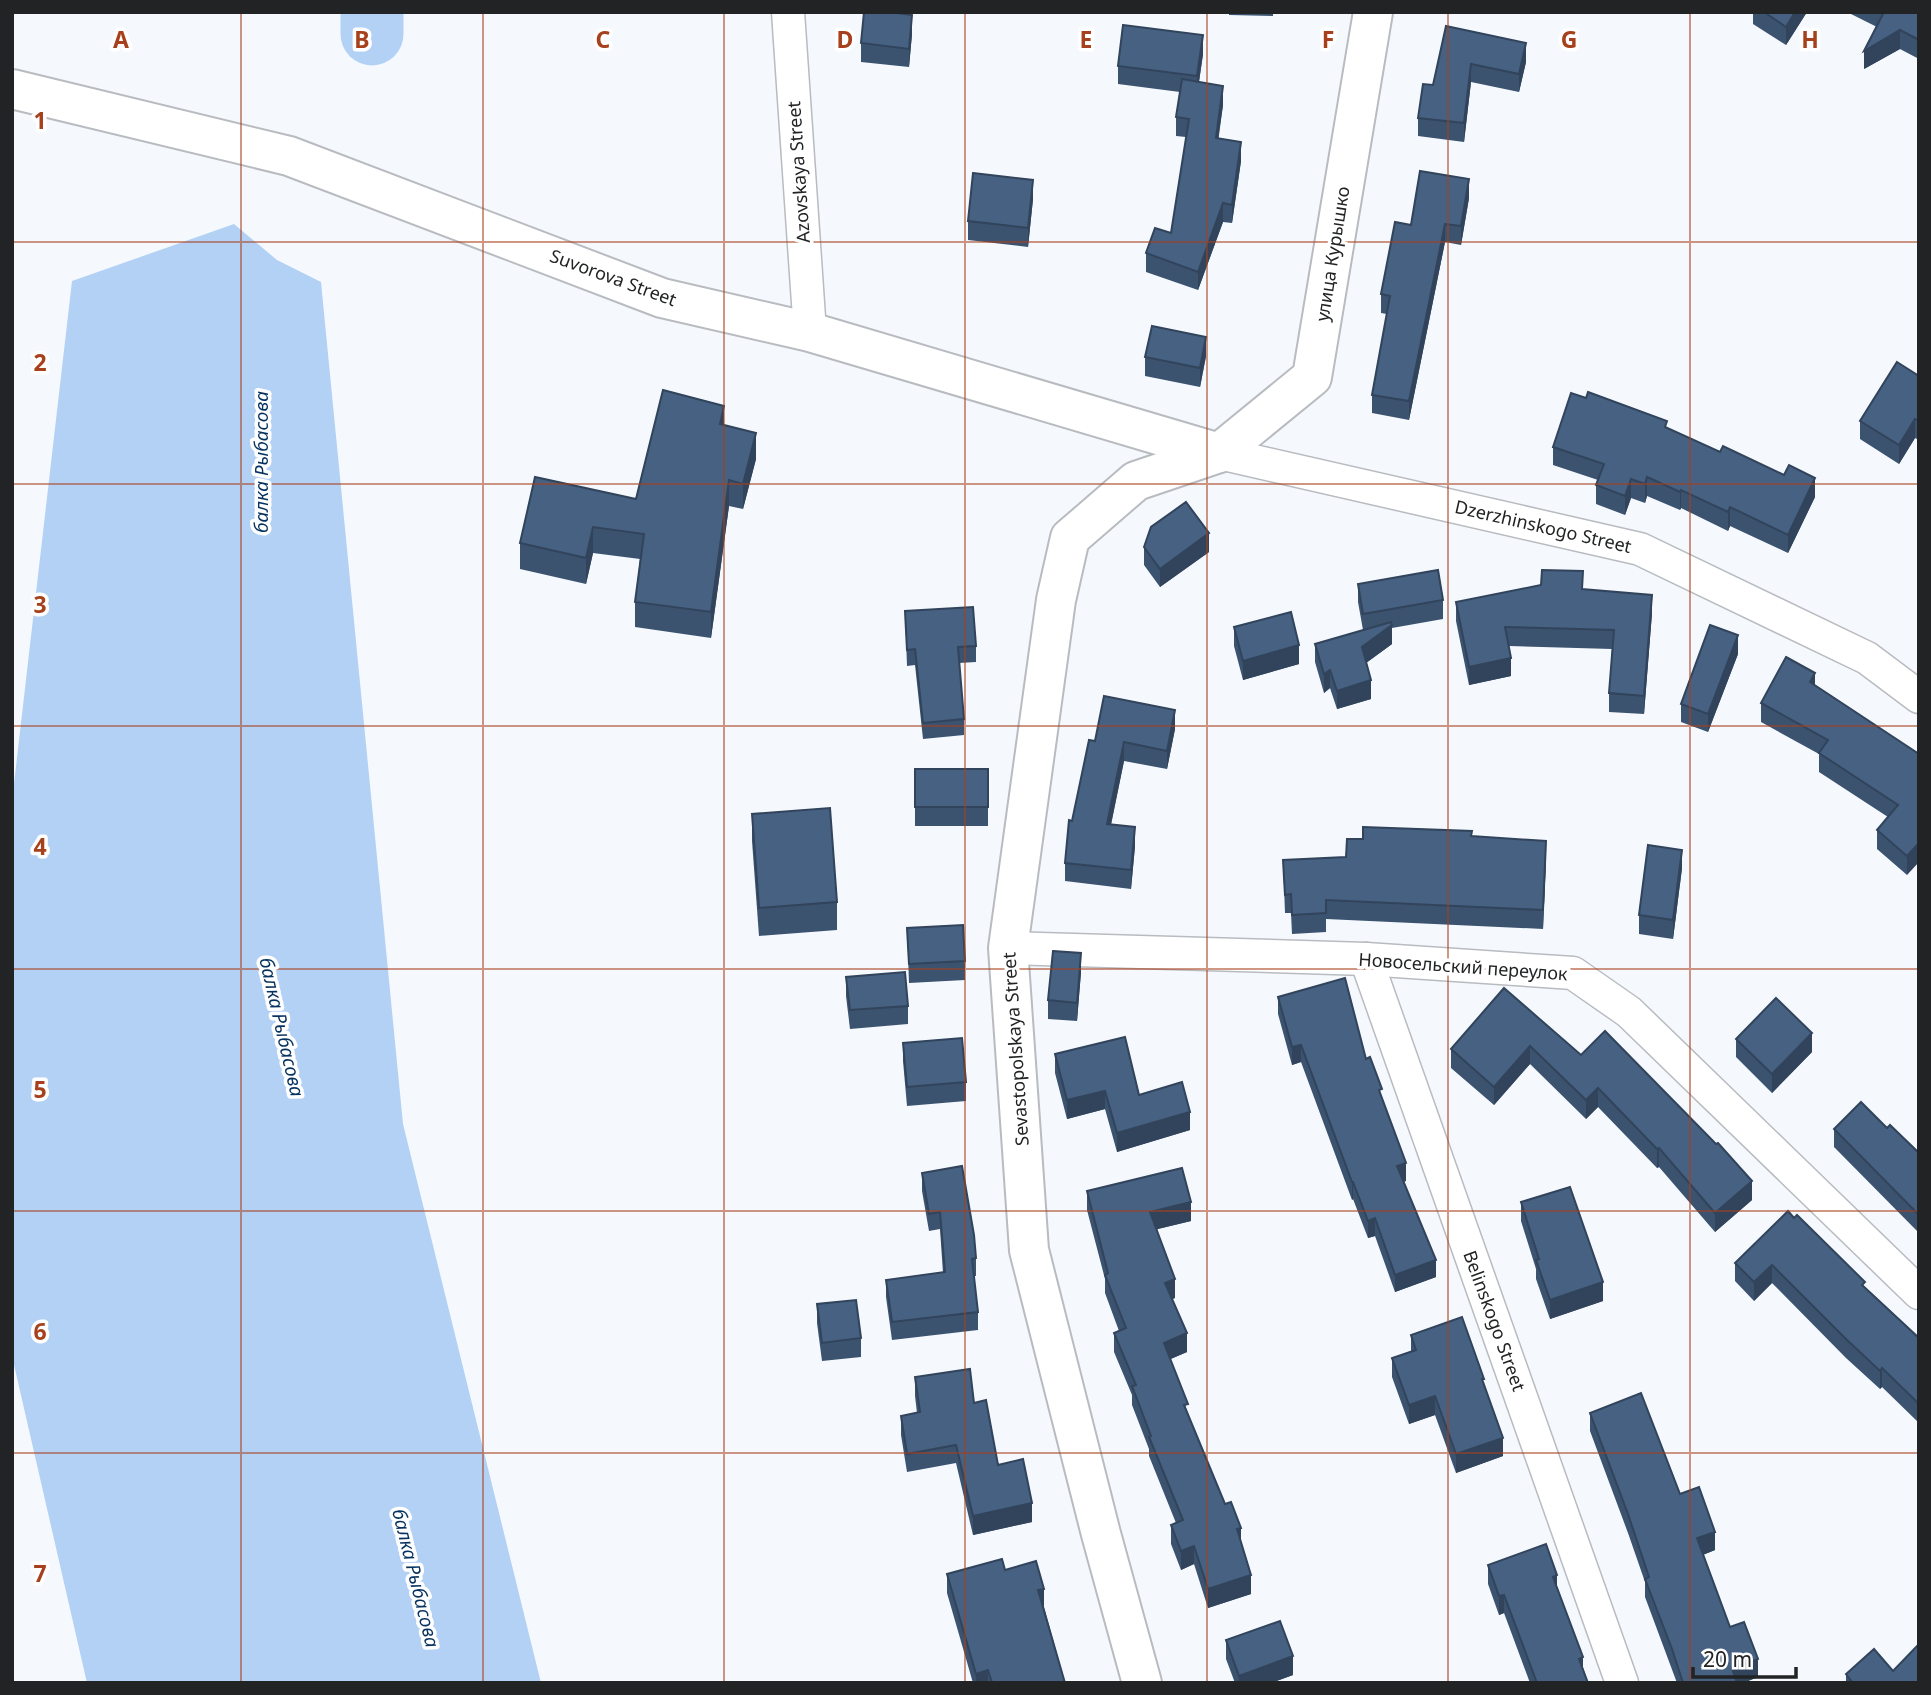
<svg xmlns="http://www.w3.org/2000/svg" width="1931" height="1695" font-family="'Noto Sans',sans-serif">
  <style>
    .water { fill: #b2d1f5 }
    .lines { fill: none; stroke-linecap: round; stroke-linejoin: round }
    .river { stroke: #b2d1f5; stroke-width: 63 }
    .street-casing { stroke: #b8bbc0; stroke-width: 35 }
    .secondary-casing { stroke: #b8bbc0; stroke-width: 42 }
    .street { stroke: #fff; stroke-width: 32 }
    .secondary { stroke: #fff; stroke-width: 38 }
    .wall { fill: #3c5370 }
    .shaded-wall { fill: #31445b }
    .building { fill: #466182; stroke: #31445b; stroke-width: 2 }
    .grid { fill: none; stroke: #a7401c; stroke-width: 2; stroke-opacity: 0.55 }
    .labels { text-anchor: middle; stroke-width: 7; stroke-linejoin: round; paint-order: stroke }
    .street-label { font-size: 18px; fill: #212324; stroke: #fff }
    .water-label { font-size: 19px; font-style: italic; fill: #06325f; stroke: #fff }
    .grid-label { font-size: 23px; text-anchor: middle; font-weight: bold; fill: #a7401c; stroke: #fff; stroke-width: 7; stroke-linejoin: round; paint-order: stroke }
  </style>
  <rect width="100%" height="100%" fill="#f5f9fe"/>
  <path class="water" d="M234,224L277,260L321,282L403,1124L541,1683H87L12,1356V801L72,281Z"/>
  <g class="lines">
    <path class="river" d="M372,12V34"/>
    <g class="street-casing">
      <g id="street">
        <path d="M788,12L810,332"/>
        <path d="M1219,453L1640,549L1867,658L1919,697"/>
        <path d="M1008,948L1366,959L1573,973L1629,1012L1919,1293"/>
        <path d="M1366,959L1622,1683"/>
      </g>
    </g>
    <g class="secondary-casing">
      <g id="secondary">
        <path d="M12,89L289,156L662,298L810,332L1219,453"/>
        <path d="M1142,1683L1101,1534L1029,1250L1008,948L1056,600L1070,538L1136,481L1219,453L1312,377L1373,12"/>
      </g>
    </g>
    <use href="#street" class="street"/>
    <use href="#secondary" class="secondary"/>
  </g>
  <g class="wall">
    <path d="M1229,12H1273V16L1229,15Z"/>
    <path d="M1753,12H1807L1786,45L1753,24Z"/>
    <path d="M1847,12H1919V59L1900,49L1864,69L1877,27Z"/>
    <path d="M1446,26L1526,62L1519,92L1471,82L1464,142L1418,136V118L1433,85Z"/>
    <path d="M912,34L909,67L861,62V43Z"/>
    <path d="M1203,54L1199,82L1223,105L1218,139L1241,161L1232,223L1223,222L1198,290L1146,272V253L1171,233L1186,137L1176,136V117L1180,92L1118,84V66Z"/>
    <path d="M1469,198L1461,245L1445,242L1409,420L1372,413V395L1387,314L1381,313V294L1411,225Z"/>
    <path d="M1033,199L1028,247L968,240V221Z"/>
    <path d="M1206,356L1200,387L1145,376V357Z"/>
    <path d="M1919,376V440L1915,438L1899,464L1860,439V421Z"/>
    <path d="M1586,398L1667,428L1815,497L1788,553L1730,526L1728,531L1681,508L1680,510L1647,496L1645,503L1631,498L1625,515L1596,504V485L1598,480L1553,465V447Z"/>
    <path d="M724,425L756,459L743,509L729,506L711,638L635,627V602L640,559L593,553L586,584L520,569V543L636,499Z"/>
    <path d="M1144,547L1209,552L1160,587L1144,565Z"/>
    <path d="M1358,584L1443,600V619L1392,628V644L1366,663L1371,699L1337,709L1330,688L1324,693L1315,662V644L1363,630L1358,602Z"/>
    <path d="M1583,589L1652,613L1644,714L1609,712V693L1612,649L1509,646L1511,676L1469,685L1456,621V602Z"/>
    <path d="M905,611L976,646V662L959,663L964,719V735L923,739L915,665L907,666Z"/>
    <path d="M1234,627L1299,664L1243,680L1234,646Z"/>
    <path d="M1738,654L1708,732L1681,722V704Z"/>
    <path d="M1815,685L1919,754L1907,875L1877,849V830L1888,817L1819,772V754L1761,722V703Z"/>
    <path d="M1175,729L1167,769L1124,761L1111,825L1135,846L1131,889L1065,881V863L1072,821L1095,741Z"/>
    <rect x="915" y="769" width="73" height="57"/>
    <path d="M752,814L837,902V930L759,936L752,841Z"/>
    <path d="M1363,839L1546,859L1543,929L1326,919V932L1292,934L1291,913H1285L1283,860L1346,857Z"/>
    <path d="M1682,868L1673,939L1639,934V915Z"/>
    <path d="M907,928L965,961V980L909,983Z"/>
    <path d="M1081,972L1077,1021L1048,1019V1000Z"/>
    <path d="M846,977L908,1006V1024L850,1029L846,996Z"/>
    <path d="M1504,988L1581,1055L1752,1200L1715,1232L1659,1167L1657,1168L1598,1107L1586,1119L1530,1064L1494,1105L1451,1068V1049Z"/>
    <path d="M1278,997L1366,1059L1382,1098L1406,1181L1403,1182L1436,1277L1395,1292L1375,1236L1368,1238L1353,1199L1352,1200L1301,1062L1292,1065L1278,1014Z"/>
    <path d="M1736,1039L1812,1052L1772,1093L1736,1057Z"/>
    <path d="M903,1043L966,1082V1101L907,1106L903,1061Z"/>
    <path d="M1055,1054L1139,1095L1190,1130L1117,1152L1105,1109L1067,1119L1055,1073Z"/>
    <path d="M1887,1128L1919,1153V1233L1834,1147V1129Z"/>
    <path d="M922,1173L976,1258V1276H974L978,1312V1330L892,1340L886,1297V1280L943,1273L940,1229L929,1231L922,1191Z"/>
    <path d="M1087,1191L1191,1221L1157,1229L1175,1298L1172,1299L1187,1352L1170,1359L1188,1414L1241,1542L1251,1594L1208,1608L1194,1564L1181,1570L1171,1544V1525L1176,1523L1149,1456V1449L1132,1405V1395L1114,1352V1333L1119,1331L1105,1293V1279L1087,1210Z"/>
    <path d="M1521,1202L1603,1301L1550,1319L1536,1279V1269L1521,1221Z"/>
    <path d="M1788,1211L1865,1287L1919,1338V1423L1882,1387L1880,1389L1846,1358L1772,1283L1754,1301L1735,1281V1263Z"/>
    <path d="M817,1304L861,1338V1357L822,1361L817,1323Z"/>
    <path d="M1411,1335L1484,1385L1503,1456L1456,1473L1435,1415L1409,1424L1392,1377V1358L1411,1351Z"/>
    <path d="M915,1377L974,1403L998,1465L1032,1522L973,1535L956,1463L907,1472L901,1435V1416L917,1413L915,1396Z"/>
    <path d="M1590,1413L1680,1494L1715,1550L1703,1555L1730,1627L1758,1677L1743,1683H1677L1645,1597V1582L1628,1533L1590,1431Z"/>
    <path d="M1488,1565L1557,1587L1588,1683H1530L1504,1613L1499,1615L1488,1584Z"/>
    <path d="M1005,1570L1044,1607L1065,1683H973L947,1593V1574Z"/>
    <path d="M1226,1640L1293,1675L1271,1683H1235L1226,1659Z"/>
    <path d="M1893,1671L1919,1683H1846V1674Z"/>
  </g>
  <g class="shaded-wall">
    <path d="M1795,12H1807L1786,45V27Z"/>
    <path d="M912,15V34L909,67V49Z"/>
    <path d="M1900,30V49L1864,69V51Z"/>
    <path d="M1203,35V54L1197,95V76Z"/>
    <path d="M1526,43V62L1519,92V74Z"/>
    <path d="M1471,64V82L1464,142V123Z"/>
    <path d="M1223,86V105L1216,157V138Z"/>
    <path d="M1241,142V161L1232,223V205Z"/>
    <path d="M1469,179V198L1461,245V226Z"/>
    <path d="M1033,180V199L1028,247V228Z"/>
    <path d="M1223,203V222L1198,290V272Z"/>
    <path d="M1445,224V242L1409,420V401Z"/>
    <path d="M1206,337V356L1200,387V368Z"/>
    <path d="M724,406V432L720,424Z"/>
    <path d="M1915,419V438L1899,464V445Z"/>
    <path d="M756,433V459L743,509V484Z"/>
    <path d="M1647,477V496L1645,503V484Z"/>
    <path d="M1815,478V497L1788,553V535Z"/>
    <path d="M1631,479V498L1625,515V496Z"/>
    <path d="M729,480V506L711,638V612Z"/>
    <path d="M1681,490V508L1680,510V492Z"/>
    <path d="M1730,507V526L1728,531V512Z"/>
    <path d="M593,527V553L586,584V558Z"/>
    <path d="M1209,533V552L1160,587V569Z"/>
    <path d="M1652,595V613L1644,714V696Z"/>
    <path d="M1392,625V644L1362,666V647Z"/>
    <path d="M1738,635V654L1708,732V714Z"/>
    <path d="M1299,645V664L1243,680V661Z"/>
    <path d="M1511,658V676L1469,685V667Z"/>
    <path d="M1330,670V688L1324,693V674Z"/>
    <path d="M1815,673V692L1810,682Z"/>
    <path d="M1371,680V699L1337,709V691Z"/>
    <path d="M1175,710V729L1167,769V751Z"/>
    <path d="M1124,742V761L1107,843V824Z"/>
    <path d="M1135,827V846L1131,889V870Z"/>
    <path d="M1546,841V859L1543,929V910Z"/>
    <path d="M1919,843V862L1907,875V856Z"/>
    <path d="M1682,850V868L1673,939V920Z"/>
    <path d="M1081,953V972L1077,1021V1003Z"/>
    <path d="M1812,1033V1052L1772,1093V1074Z"/>
    <path d="M1301,1045V1062L1292,1065V1047Z"/>
    <path d="M1530,1046V1064L1494,1105V1087Z"/>
    <path d="M1598,1088V1107L1586,1119V1100Z"/>
    <path d="M1105,1091V1109L1067,1119V1100Z"/>
    <path d="M1190,1112V1130L1117,1152V1133Z"/>
    <path d="M1659,1148V1167L1657,1168V1149Z"/>
    <path d="M1406,1163V1181L1397,1184V1166Z"/>
    <path d="M1752,1181V1200L1715,1232V1213Z"/>
    <path d="M1352,1182H1353V1199L1352,1200Z"/>
    <path d="M1191,1202V1221L1150,1231V1212Z"/>
    <path d="M1375,1218V1236L1368,1238V1221Z"/>
    <path d="M1436,1260V1277L1395,1292V1275Z"/>
    <path d="M1772,1265V1283L1754,1301V1282Z"/>
    <path d="M1175,1279V1298L1165,1302V1283Z"/>
    <path d="M1603,1282V1301L1550,1319V1300Z"/>
    <path d="M1187,1333V1352L1164,1362V1343Z"/>
    <path d="M1882,1368V1387L1880,1389V1371Z"/>
    <path d="M1435,1396V1415L1409,1424V1405Z"/>
    <path d="M1503,1438V1456L1456,1473V1454Z"/>
    <path d="M1032,1503V1522L973,1535V1516Z"/>
    <path d="M1241,1528V1546L1237,1529Z"/>
    <path d="M1715,1532V1550L1697,1557V1538Z"/>
    <path d="M1194,1546V1564L1181,1570V1551Z"/>
    <path d="M1251,1575V1594L1208,1608V1589Z"/>
    <path d="M1557,1575V1594L1553,1577Z"/>
    <path d="M1044,1589V1607L1038,1609V1590Z"/>
    <path d="M1504,1595V1613L1499,1615V1596Z"/>
    <path d="M1293,1656V1675L1271,1683H1239V1676Z"/>
    <path d="M1583,1657V1676L1579,1659Z"/>
    <path d="M1758,1659V1677L1743,1683H1732V1668Z"/>
    <path d="M988,1670V1683H976V1674Z"/>
  </g>
  <g class="building">
    <path d="M864,12H889L912,15L909,49L861,43Z"/>
    <path d="M1764,12H1795L1786,27Z"/>
    <path d="M1884,12H1919V40L1900,30L1864,51Z"/>
    <path d="M1123,25L1203,35L1197,76L1118,66Z"/>
    <path d="M1446,26L1526,43L1519,74L1471,64L1464,123L1418,118L1423,84L1433,85Z"/>
    <path d="M1182,79L1223,86L1216,138L1241,142L1232,205L1223,203L1198,272L1146,253L1155,228L1171,233L1189,119L1176,117Z"/>
    <path d="M1420,171L1469,179L1461,226L1445,224L1409,401L1372,395L1390,296L1381,294L1395,222L1411,225Z"/>
    <path d="M973,173L1033,180L1028,228L968,221Z"/>
    <path d="M1152,326L1206,337L1200,368L1145,357Z"/>
    <path d="M1897,362L1919,376V421L1915,419L1899,445L1860,421Z"/>
    <path d="M663,390L724,406L720,424L756,433L743,484L729,480L711,612L635,602L644,534L593,527L586,558L520,543L535,477L636,499Z"/>
    <path d="M1588,392L1667,421L1665,427L1720,452L1723,446L1784,475L1789,465L1815,478L1788,535L1730,507L1728,512L1681,490L1680,492L1647,477L1645,484L1631,479L1625,496L1596,485L1604,464L1553,447L1571,393L1586,398Z"/>
    <path d="M1186,502L1209,533L1160,569L1144,547L1151,527Z"/>
    <path d="M1438,570L1443,600L1363,614L1358,584Z"/>
    <path d="M1542,570L1583,571L1582,589L1652,595L1644,696L1609,693L1614,630L1505,627L1511,658L1469,667L1456,602L1541,585Z"/>
    <path d="M973,607L976,646L958,647L964,719L923,723L915,649L907,650L905,611Z"/>
    <path d="M1291,612L1299,645L1243,661L1234,627Z"/>
    <path d="M1391,622L1392,625L1362,647L1371,680L1337,691L1330,670L1324,674L1315,644Z"/>
    <path d="M1710,625L1738,635L1708,714L1681,704Z"/>
    <path d="M1786,657L1815,673L1810,682L1919,754V843L1907,856L1877,830L1898,805L1819,753L1828,740L1761,703Z"/>
    <path d="M1104,696L1175,710L1167,751L1124,742L1107,824L1135,827L1131,870L1065,863L1069,820L1072,821L1089,740L1095,741Z"/>
    <rect x="915" y="769" width="73" height="38"/>
    <path d="M830,808L837,902L759,908L752,814Z"/>
    <path d="M1363,827L1472,831L1471,836L1546,841L1543,910L1326,900V913L1292,915L1291,894L1285,895L1283,860L1346,857L1347,839H1363Z"/>
    <path d="M1648,845L1682,850L1673,920L1639,915Z"/>
    <path d="M963,925L965,961L909,964L907,928Z"/>
    <path d="M1053,951L1081,953L1077,1003L1048,1000Z"/>
    <path d="M905,972L908,1006L850,1010L846,977Z"/>
    <path d="M1345,978L1366,1059L1370,1057L1382,1089L1379,1090L1406,1163L1397,1166L1436,1260L1395,1275L1375,1218L1368,1221L1353,1182H1352L1301,1045L1292,1047L1278,997Z"/>
    <path d="M1504,988L1581,1055L1605,1031L1716,1144L1718,1143L1752,1181L1715,1213L1659,1148L1657,1149L1598,1088L1586,1100L1530,1046L1494,1087L1451,1049Z"/>
    <path d="M1776,998L1812,1033L1772,1074L1736,1039Z"/>
    <path d="M1125,1037L1139,1095L1182,1082L1190,1112L1117,1133L1105,1091L1067,1100L1055,1054Z"/>
    <path d="M962,1038L966,1082L907,1087L903,1043Z"/>
    <path d="M1861,1102L1887,1128L1890,1125L1919,1153V1215L1834,1129Z"/>
    <path d="M962,1166L974,1235L976,1258L972,1259L978,1312L892,1322L886,1280L945,1272L940,1212L929,1214L922,1173Z"/>
    <path d="M1182,1168L1191,1202L1150,1212L1175,1279L1165,1283L1187,1333L1164,1343L1188,1404L1184,1405L1225,1504L1231,1502L1241,1528L1237,1529L1251,1575L1208,1589L1194,1546L1181,1551L1171,1525L1183,1520L1149,1437L1151,1436L1132,1386L1136,1385L1114,1333L1126,1328L1105,1275L1108,1273L1087,1191Z"/>
    <path d="M1570,1187L1603,1282L1550,1300L1536,1260L1539,1259L1521,1202Z"/>
    <path d="M1788,1211L1794,1218L1797,1215L1865,1282L1862,1285L1919,1338V1404L1882,1368L1880,1371L1846,1339L1772,1265L1754,1282L1735,1263Z"/>
    <path d="M856,1300L861,1338L822,1343L817,1304Z"/>
    <path d="M1462,1317L1484,1379H1482L1503,1438L1456,1454L1435,1396L1409,1405L1392,1358L1416,1350L1411,1335Z"/>
    <path d="M970,1369L974,1403L986,1400L998,1465L1023,1459L1032,1503L973,1516L956,1445L907,1454L901,1416L920,1412L915,1377Z"/>
    <path d="M1641,1393L1680,1494L1699,1487L1715,1532L1697,1538L1730,1627L1744,1622L1758,1659L1732,1668L1737,1683H1683L1672,1649L1645,1579L1649,1577L1628,1514L1590,1413Z"/>
    <path d="M1546,1544L1557,1575L1553,1577L1583,1657L1579,1659L1588,1683H1537L1504,1595L1499,1596L1488,1565Z"/>
    <path d="M1002,1559L1005,1570L1036,1561L1044,1589L1038,1590L1065,1683H992L988,1670L976,1674L947,1574Z"/>
    <path d="M1280,1621L1293,1656L1239,1676L1226,1640Z"/>
    <path d="M1919,1644V1683H1853L1846,1674L1874,1649L1893,1671Z"/>
  </g>
  <path class="grid" d="M241,12V1683M483,12V1683M724,12V1683M965,12V1683M1207,12V1683M1448,12V1683M1690,12V1683M12,242H1919M12,484H1919M12,726H1919M12,969H1919M12,1211H1919M12,1453H1919"/>
  <g class="labels">
    <g class="street-label">
      <text transform="translate(799 172) rotate(-94)" y="6">Azovskaya Street</text>
      <text transform="translate(1333 254) rotate(-81)" y="6">улица Курышко</text>
      <text transform="translate(613 278) rotate(20)" y="6">Suvorova Street</text>
      <text transform="translate(1543 527) rotate(13)" y="6">Dzerzhinskogo Street</text>
      <text transform="translate(1463 967) rotate(4)" y="6">Новосельский переулок</text>
      <text transform="translate(1016 1049) rotate(-94)" y="6">Sevastopolskaya Street</text>
      <text transform="translate(1494 1321) rotate(70)" y="6">Belinskogo Street</text>
    </g>
    <g class="water-label">
      <text transform="translate(261 462) rotate(-90)" y="7">балка Рыбасова</text>
      <text transform="translate(282 1027) rotate(77)" y="7">балка Рыбасова</text>
      <text transform="translate(416 1578) rotate(76)" y="7">балка Рыбасова</text>
    </g>
  </g>
  <g class="grid-label">
    <text x="121" y="48">A</text>
    <text x="362" y="48">B</text>
    <text x="603" y="48">C</text>
    <text x="845" y="48">D</text>
    <text x="1086" y="48">E</text>
    <text x="1328" y="48">F</text>
    <text x="1569" y="48">G</text>
    <text x="1810" y="48">H</text>
    <text x="40" y="129">1</text>
    <text x="40" y="371">2</text>
    <text x="40" y="613">3</text>
    <text x="40" y="855">4</text>
    <text x="40" y="1098">5</text>
    <text x="40" y="1340">6</text>
    <text x="40" y="1582">7</text>
  </g>
  <rect width="1931" height="1695" fill="none" stroke="#212324" stroke-width="28"/>
  <path d="M1693 1667v10h103v-10" fill="none" stroke="#212324" stroke-width="3.5"/>
  <text x="1703" y="1667" font-size="21" fill="#212324" stroke="#ffffff" stroke-width="5" paint-order="stroke">20 m</text>
</svg>
